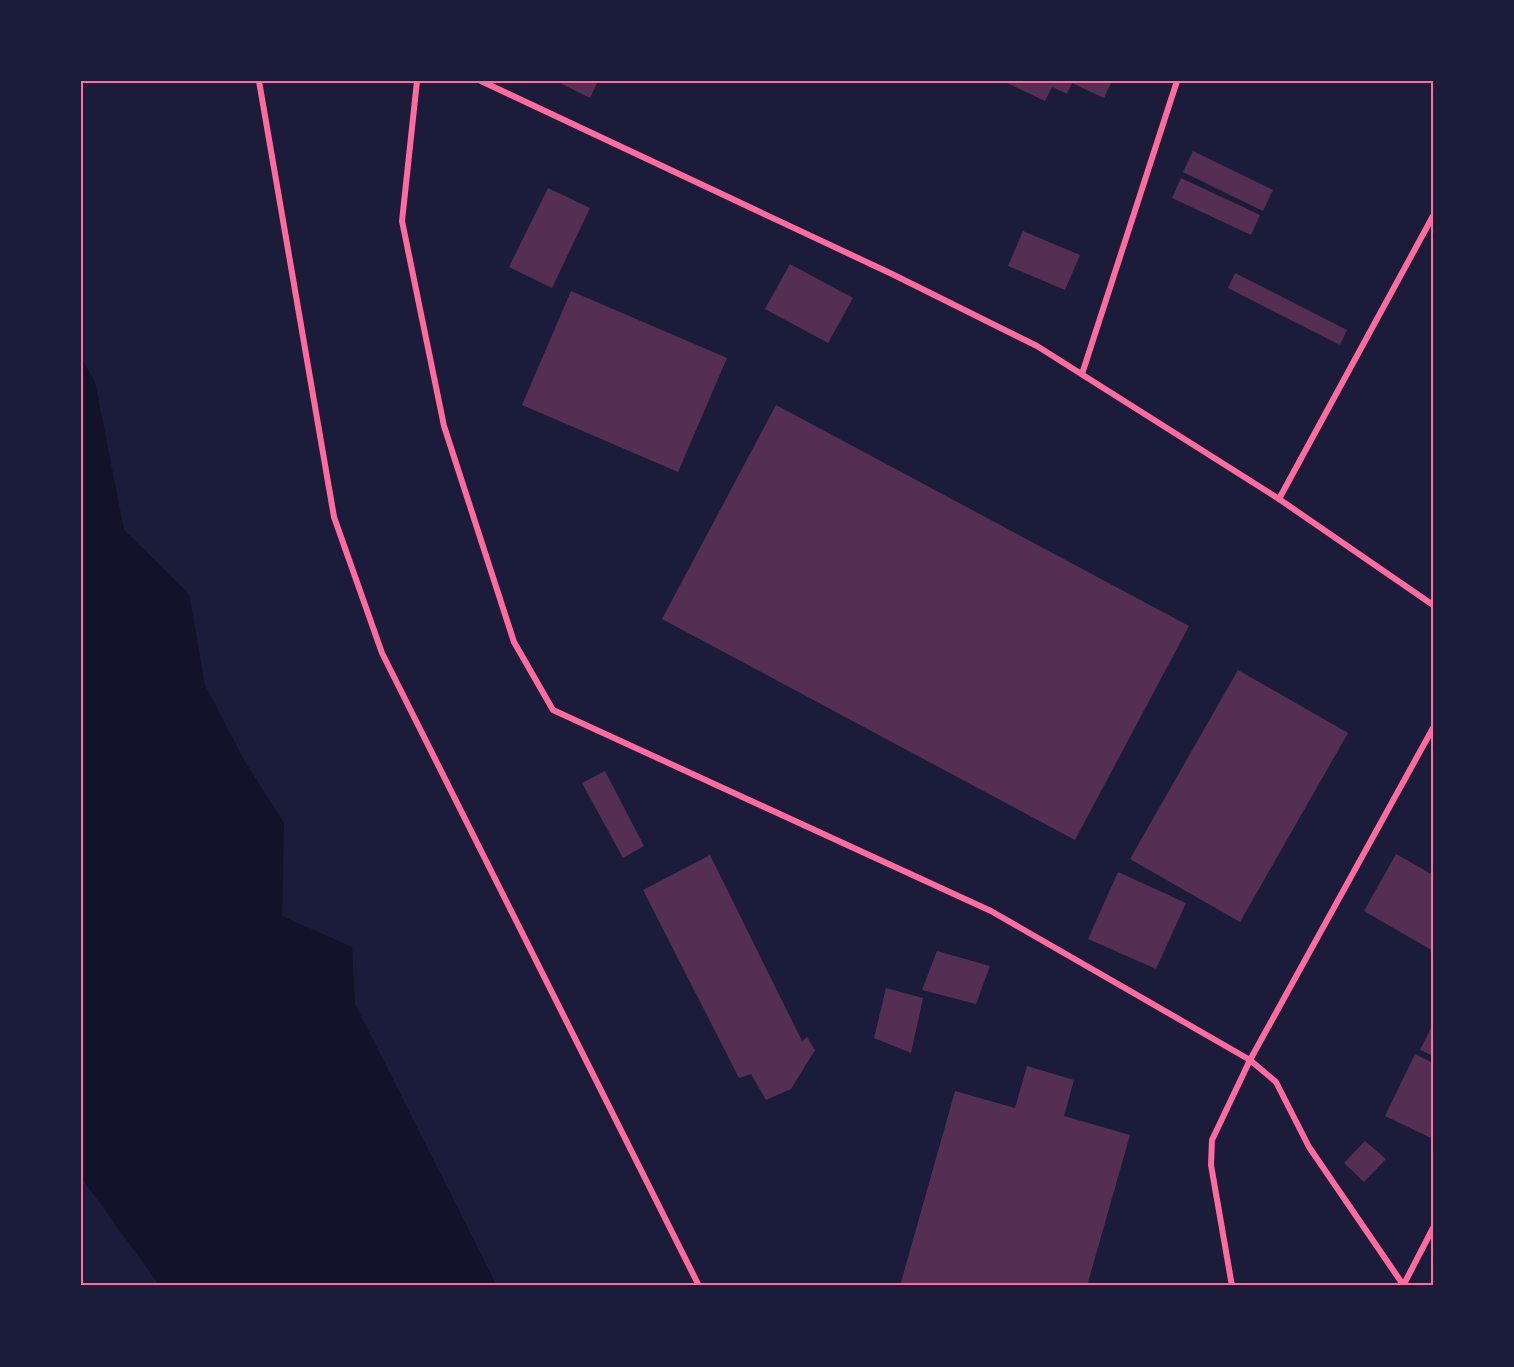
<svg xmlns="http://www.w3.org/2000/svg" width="1514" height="1367" font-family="Montserrat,sans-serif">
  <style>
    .water { fill: #12122b }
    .building { fill: #542f53 }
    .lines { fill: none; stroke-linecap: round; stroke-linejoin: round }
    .minor { stroke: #ff6b9d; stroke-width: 6 }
    .neatline { fill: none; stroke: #ff6b9d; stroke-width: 2 }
  </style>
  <rect width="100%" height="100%" fill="#1b1b3a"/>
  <path class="water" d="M81,358L95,382L124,530L189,594L205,685L244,760L284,823L282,916L352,947L355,1004L497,1286H160L81,1177Z"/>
  <g class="building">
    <path d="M556,81H598L590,98Z"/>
    <path d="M1003,81H1112L1104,98L1072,83L1067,94L1052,87L1045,101Z"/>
    <path d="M1193,151L1273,190L1263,211L1183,172Z"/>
    <path d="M1181,178L1260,215L1251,235L1172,198Z"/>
    <path d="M548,188L590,208L552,288L509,267Z"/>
    <path d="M1023,231L1080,255L1065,290L1008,266Z"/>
    <path d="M790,264L853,298L828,343L765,309Z"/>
    <path d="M1235,273L1347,330L1340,345L1228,288Z"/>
    <path d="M571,291L727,358L678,472L522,405Z"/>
    <path d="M776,405L1189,626L1075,840L662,619Z"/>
    <path d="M1238,670L1348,733L1240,922L1130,859Z"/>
    <path d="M605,771L644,846L623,858L582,783Z"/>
    <path d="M1396,854L1433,875V951L1364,911Z"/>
    <path d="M710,855L802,1041L807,1037L815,1050L791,1089L766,1100L751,1074L739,1078L643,890Z"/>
    <path d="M1118,872L1186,903L1156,969L1088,939Z"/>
    <path d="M937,951L990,966L976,1004L922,990Z"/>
    <path d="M886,988L923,998L911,1053L874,1038Z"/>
    <path d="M1433,1024V1056L1420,1050Z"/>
    <path d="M1415,1054L1433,1063V1139L1385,1116Z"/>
    <path d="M1027,1066L1074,1080L1064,1116L1130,1135L1087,1286H900L955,1091L1015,1108Z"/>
    <path d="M1365,1141L1386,1159L1364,1182L1344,1163Z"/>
  </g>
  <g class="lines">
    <g class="minor">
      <path d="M259,81L334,517L382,653L699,1286"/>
      <path d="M417,81L402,221L444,426L514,642L553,710L991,911L1250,1060L1276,1082L1309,1147L1404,1286"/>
      <path d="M481,81L892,274L1037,346L1279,499L1433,605"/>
      <path d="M1082,374L1177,81"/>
      <path d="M1279,499L1433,216"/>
      <path d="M1232,1286L1211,1165L1212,1140L1250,1060L1433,728"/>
      <path d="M1403,1286L1433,1228"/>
    </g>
  </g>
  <rect width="1514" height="1367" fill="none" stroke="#1b1b3a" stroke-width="165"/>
  <rect x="82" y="82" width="1350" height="1202" class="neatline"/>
</svg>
